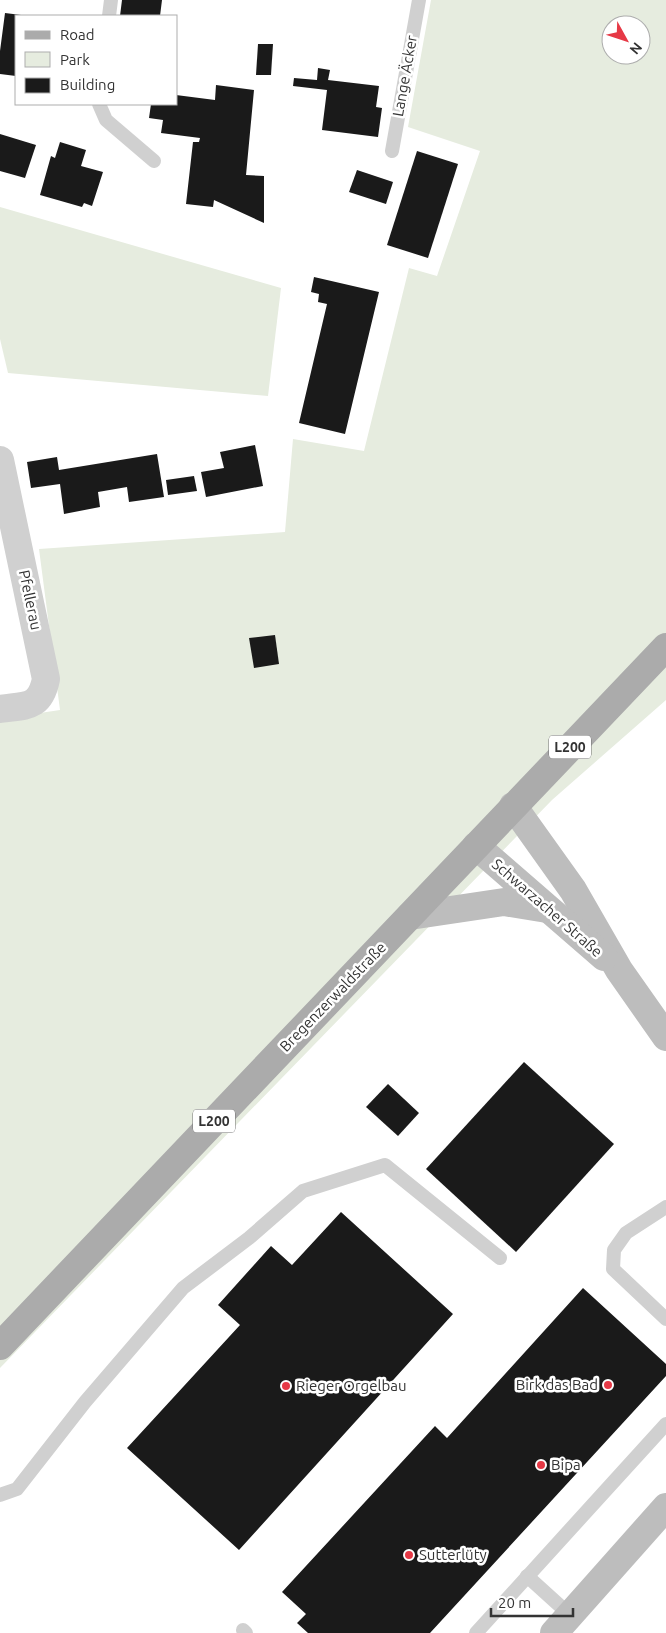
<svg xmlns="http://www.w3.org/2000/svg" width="666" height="1633" font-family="Ubuntu,sans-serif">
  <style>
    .green { fill: #e6ecdf; fill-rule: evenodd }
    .building { fill: #1a1a1a }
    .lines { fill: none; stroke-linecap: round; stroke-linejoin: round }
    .service { stroke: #d0d0d0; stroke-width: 14 }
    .minor { stroke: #d0d0d0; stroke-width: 28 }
    .secondary { stroke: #bdbdbd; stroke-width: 28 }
    .primary { stroke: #ababab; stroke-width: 28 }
    .poi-dot { fill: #e63946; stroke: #fff; stroke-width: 2 }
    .labels { text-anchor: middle; stroke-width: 5; stroke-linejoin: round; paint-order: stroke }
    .shield { fill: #fff; stroke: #707070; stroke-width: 1 }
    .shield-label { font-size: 14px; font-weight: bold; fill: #333 }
    .street-label { font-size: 15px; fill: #333; stroke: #fff }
    .poi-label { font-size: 15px; fill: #333; stroke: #fff; text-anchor: start }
  </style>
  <rect width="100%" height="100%" fill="#fff"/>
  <g class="green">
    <path d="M431,0H666V700L552,800L0,1368V719L60,710L39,549L285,532L293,439L364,451L409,268L437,276L480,151L408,127ZM611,25H641V55H611Z"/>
    <path d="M0,207L281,288L268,396L8,373L0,339Z"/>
  </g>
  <g class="building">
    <path d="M122,0H162L160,16H120Z"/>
    <path d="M5,13L21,15L16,16V76L0,74V51Z"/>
    <path d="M258,44H273L271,75H256Z"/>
    <path d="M318,68L330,70L328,80L379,86L376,107L382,108L378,137L322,130L327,90L293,86L294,78L317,80Z"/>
    <path d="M216,85L254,90L246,175L264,176V223L214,200L213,207L186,204L193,142H199L200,138L161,133L163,120L149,118L151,104H176V95L215,100Z"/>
    <path d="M0,134L36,145L25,178L0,171Z"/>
    <path d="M60,142L86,150L81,166L103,172L92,206L84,203L82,207L40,195L51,156L55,158Z"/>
    <path d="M417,151L458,164L428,258L387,245Z"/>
    <path d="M357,170L393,182L386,204L349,192Z"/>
    <path d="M314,277L379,292L345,434L299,423L327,304L318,302L319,294L311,292Z"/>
    <path d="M255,445L263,486L206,497L201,472L224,468L220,452Z"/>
    <path d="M157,454L164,497L129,502L127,487L98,492L100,507L64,514L60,484L31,488L27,462L57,457L59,470Z"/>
    <path d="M194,476L197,491L168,495L166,480Z"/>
    <path d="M275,635L279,664L254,668L249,638Z"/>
    <path d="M524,1062L614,1144L516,1252L426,1169Z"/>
    <path d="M388,1084L419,1113L398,1136L366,1107Z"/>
    <path d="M341,1212L453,1314L239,1550L127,1448L240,1325L218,1305L271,1246L292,1265Z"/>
    <path d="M583,1288L666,1364V1376L430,1633H308L297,1623L306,1614L282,1592L435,1426L447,1438Z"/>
  </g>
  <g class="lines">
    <g class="service">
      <path d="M109,16L111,0"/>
      <path d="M99,104L106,120L154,161"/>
      <path d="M392,151L419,0"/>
      <path d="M666,1207L626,1233L614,1250L613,1269L666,1319"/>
      <path d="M0,1495L17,1489L85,1402L183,1288L249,1238L303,1191L385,1165L500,1258"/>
      <path d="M527,1576L570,1615"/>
      <path d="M243,1630L246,1633"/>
      <path d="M476,1633L666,1424"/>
    </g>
    <path class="minor" d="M0,460L46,679C40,709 26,705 0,709"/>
    <g class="secondary">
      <path d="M513,806L573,890L619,970L666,1037"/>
      <path d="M476,846L604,957"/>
      <path d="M410,916L504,902L547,909"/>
      <path d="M554,1633L666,1507"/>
    </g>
    <path class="primary" d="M0,1346L666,647"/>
  </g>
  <g class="poi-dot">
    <circle cx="608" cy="1385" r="5"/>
    <circle cx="286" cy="1386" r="5"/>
    <circle cx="541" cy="1465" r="5"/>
    <circle cx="409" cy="1555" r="5"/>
  </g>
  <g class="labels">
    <g class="shield">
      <rect x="549" y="735.5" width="42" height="23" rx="4"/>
      <rect x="193" y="1109.5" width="42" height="23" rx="4"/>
    </g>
    <g class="shield-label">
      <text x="570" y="752">L200</text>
      <text x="214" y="1126">L200</text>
    </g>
    <g class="street-label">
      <text transform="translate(405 76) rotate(-80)" y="5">Lange Äcker</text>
      <text transform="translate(30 600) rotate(78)" y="5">Pfellerau</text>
      <text transform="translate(547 908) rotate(41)" y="5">Schwarzacher Straße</text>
      <text transform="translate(333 997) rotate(-46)" y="5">Bregenzerwaldstraße</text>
    </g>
    <g class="poi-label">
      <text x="598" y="1390" text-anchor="end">Birk das Bad</text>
      <text x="296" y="1391">Rieger Orgelbau</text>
      <text x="551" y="1470">Bipa</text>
      <text x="419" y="1560">Sutterlüty</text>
    </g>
  </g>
  <rect x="15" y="15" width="162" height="90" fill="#ffffff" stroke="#adadad"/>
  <rect x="25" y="31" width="25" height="8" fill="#ababab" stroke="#adadad"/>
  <text x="60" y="40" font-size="15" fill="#333333">Road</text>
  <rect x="25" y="52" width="25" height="15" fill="#e6ecdf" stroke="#adadad"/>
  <text x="60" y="65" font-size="15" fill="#333333">Park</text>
  <rect x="25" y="78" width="25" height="15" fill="#1a1a1a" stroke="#adadad"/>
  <text x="60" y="90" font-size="15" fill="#333333">Building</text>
  <g transform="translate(626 40) rotate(130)"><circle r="24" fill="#ffffff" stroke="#adadad"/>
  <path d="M0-4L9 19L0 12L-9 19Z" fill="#e63946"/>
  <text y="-8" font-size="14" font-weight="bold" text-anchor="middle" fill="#333333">N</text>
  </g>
  <path d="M491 1608v8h82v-8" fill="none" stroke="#333333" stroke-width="2.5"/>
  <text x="498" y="1608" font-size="15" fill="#333333" stroke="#ffffff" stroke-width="4" paint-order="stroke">20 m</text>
</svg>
